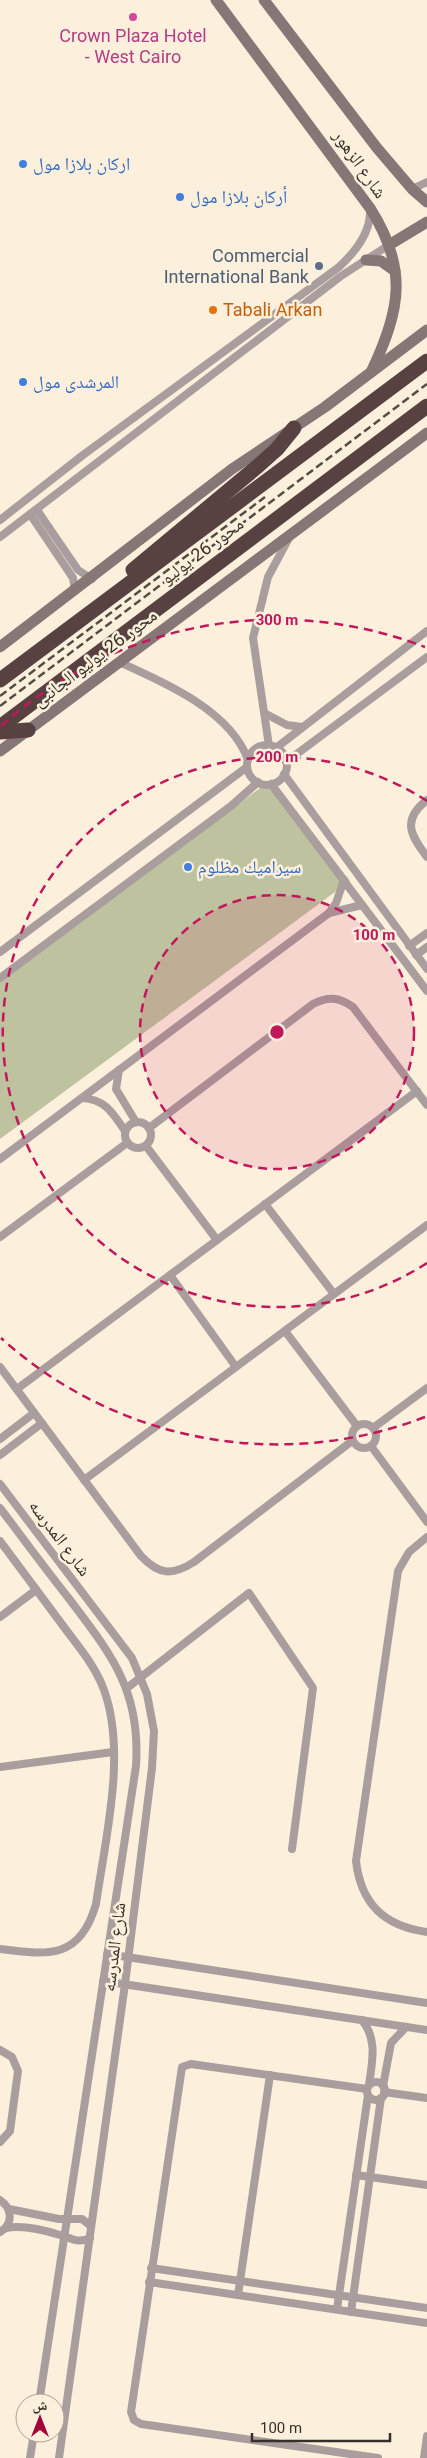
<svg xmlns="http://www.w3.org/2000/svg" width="427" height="2458" font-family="Roboto,'Noto Naskh Arabic',sans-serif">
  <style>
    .green { fill: #bfc29f }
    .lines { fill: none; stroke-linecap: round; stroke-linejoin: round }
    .street { stroke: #a99e9d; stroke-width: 8 }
    .secondary { stroke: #867675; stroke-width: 11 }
    .highway { stroke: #574241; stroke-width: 15 }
    .rail { stroke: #534d45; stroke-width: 2.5; stroke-dasharray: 8 4; stroke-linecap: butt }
    .ring { fill: none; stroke: #c2185b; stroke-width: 2.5; stroke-dasharray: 9 6 }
    .hotel-dot { fill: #d1479c; stroke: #fcf0dd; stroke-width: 2 }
    .shop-dot { fill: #3f7fe0; stroke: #fcf0dd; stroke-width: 2 }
    .service-dot { fill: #5c6f8a; stroke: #fcf0dd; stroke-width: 2 }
    .food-dot { fill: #e8710a; stroke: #fcf0dd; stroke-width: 2 }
    .labels { text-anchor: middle; stroke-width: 5; stroke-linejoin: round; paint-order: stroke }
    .hotel-label { font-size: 18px; fill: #b23c85; stroke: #fcf0dd }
    .shop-label { font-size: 18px; fill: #366cbe; stroke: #fcf0dd; text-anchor: start }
    .street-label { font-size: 18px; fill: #353029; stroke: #fcf0dd }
    .service-label { font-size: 18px; fill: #4e5e75; stroke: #fcf0dd; text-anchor: end }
    .food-label { font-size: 18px; fill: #c56008; stroke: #fcf0dd; text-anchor: start }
    .centre { fill: #c2185b; stroke: #fcf0dd; stroke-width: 2.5 }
    .ring-label { font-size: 15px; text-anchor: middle; font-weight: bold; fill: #c2185b; stroke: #fcf0dd; stroke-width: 5; stroke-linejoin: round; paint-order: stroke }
  </style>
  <rect width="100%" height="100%" fill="#fcf0dd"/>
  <path class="green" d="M272,779L350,881L0,1139V982Z"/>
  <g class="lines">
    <g class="street">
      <path d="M412,189L427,182"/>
      <path d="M37,510L78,570L92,579"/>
      <path d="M30,514L73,578L75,591"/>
      <path d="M0,520L83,455L339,267C355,252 371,233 370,210"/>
      <path d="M0,537L341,276L389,245"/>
      <path d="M119,662C164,682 231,711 248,760"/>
      <path d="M266,714L287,725L302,727"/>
      <circle cx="267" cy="765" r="20"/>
      <path d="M269,746L253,638L268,577L290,536"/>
      <path d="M276,748L427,631"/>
      <path d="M286,762L427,657"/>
      <path d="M284,774L427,969"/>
      <path d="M271,784L427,991"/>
      <path d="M427,800C401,820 411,836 427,857"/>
      <path d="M329,913L362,905"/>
      <path d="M409,946L427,933"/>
      <path d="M0,952L247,767"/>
      <path d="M416,955L427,947"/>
      <path d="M0,978L231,806L258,782"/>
      <path d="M119,1070L116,1089L136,1122"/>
      <path d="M82,1098C105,1099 113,1113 125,1131"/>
      <circle cx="138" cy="1135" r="13"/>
      <path d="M149,1128L313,1004C328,996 339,997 353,1007L427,1105"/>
      <path d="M146,1146L217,1240"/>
      <path d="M0,1159L329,913L336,903L344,880"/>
      <path d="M265,1204L334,1294"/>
      <path d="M0,1237L127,1143"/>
      <path d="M170,1275L236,1367"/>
      <path d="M285,1331L357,1426"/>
      <path d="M0,1367L141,1556C159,1575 172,1576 194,1562L352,1441"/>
      <path d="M17,1389L417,1091"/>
      <circle cx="364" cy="1436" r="12"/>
      <path d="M373,1428L427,1388"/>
      <path d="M0,1439L34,1413"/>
      <path d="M371,1446L427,1522"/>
      <path d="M0,1455L42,1423"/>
      <path d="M84,1480L427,1225"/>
      <path d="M0,1484L132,1658L147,1694L154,1731L152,1768L125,1984L59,2458"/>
      <path d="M0,1508C22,1537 44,1567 67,1596C110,1653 141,1689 136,1766L39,2403"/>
      <path d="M427,1537L409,1552L398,1571L356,1861C361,1904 384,1926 427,1932"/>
      <path d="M0,1541C21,1569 41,1596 61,1623C77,1645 95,1665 104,1690C127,1753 105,1840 96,1904C80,1960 48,1955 0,1949"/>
      <path d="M0,1617L36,1590"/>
      <path d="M127,1688L249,1593L313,1688L292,1849"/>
      <path d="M0,1767L113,1752"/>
      <path d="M107,1954L427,2003"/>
      <path d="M103,1981L427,2030"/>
      <path d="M362,2020C378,2040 372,2062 369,2085"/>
      <path d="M0,2050L12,2057L18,2071L10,2131L0,2142"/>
      <circle cx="376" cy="2091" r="9"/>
      <path d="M383,2086L391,2043L406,2027"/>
      <path d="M367,2089L191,2064L182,2067L131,2412L134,2420L141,2424L378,2458"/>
      <path d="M384,2092L427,2098"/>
      <path d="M356,2175L427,2185"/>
      <path d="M0,2200C13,2209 13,2224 0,2232"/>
      <path d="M9,2209L59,2219H82L91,2226"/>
      <path d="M6,2228C22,2225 44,2230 60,2235C71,2238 78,2244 90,2238"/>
      <path d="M151,2268L427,2308"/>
      <path d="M149,2282L427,2323"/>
      <path d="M238,2295L270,2075"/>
      <path d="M337,2309L368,2095"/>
      <path d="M351,2312L381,2098"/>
      <path d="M30,2458L34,2433"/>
      <path d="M424,2458L427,2436"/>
    </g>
    <g class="secondary">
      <path d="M216,0L370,208C408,268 401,309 372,370"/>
      <path d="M264,0L377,148L412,189L427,202"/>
      <path d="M389,245L427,222"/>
      <path d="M366,260L381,261L395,271"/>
      <path d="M0,647L232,469L325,407L427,330"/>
      <path d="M0,751L427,433"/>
    </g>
    <g class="highway">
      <path d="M133,570L258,466L277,449L294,428"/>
      <path d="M0,680L427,361"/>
      <path d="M0,727L427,406"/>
      <path d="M0,732L28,730"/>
    </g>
    <g class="rail">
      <path d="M0,696L265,497"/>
      <path d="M0,706L427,384"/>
    </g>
  </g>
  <circle cx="277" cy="1032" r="137" fill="#c2185b" fill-opacity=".12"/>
  <g class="ring">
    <circle cx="277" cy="1032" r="137"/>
    <path d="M427 1263A275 275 0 1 1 427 801"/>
    <path d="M425 1417A412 412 0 0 1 1 1338M1 726A412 412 0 0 1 425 647"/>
  </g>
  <circle class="hotel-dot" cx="133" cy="17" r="5"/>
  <g class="shop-dot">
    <circle cx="23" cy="164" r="5"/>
    <circle cx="180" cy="197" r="5"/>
    <circle cx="23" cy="382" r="5"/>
    <circle cx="188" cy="867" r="5"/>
  </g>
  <circle class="service-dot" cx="319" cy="266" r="5"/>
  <circle class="food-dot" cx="213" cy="310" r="5"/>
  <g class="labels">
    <g class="hotel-label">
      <text x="133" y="42">Crown Plaza Hotel<tspan x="133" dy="21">- West Cairo</tspan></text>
    </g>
    <g class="shop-label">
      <text x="33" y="170">اركان بلازا مول</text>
      <text x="190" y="203">أركان بلازا مول</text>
      <text x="33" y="388">المرشدى مول</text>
      <text x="198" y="873">سيراميك مظلوم</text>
    </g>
    <g class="street-label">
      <text transform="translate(360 164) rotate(55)" y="6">شارع الزهور</text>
      <text transform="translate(202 551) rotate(-37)" y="6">محور 26 يوليو</text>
      <text transform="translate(95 658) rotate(-37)" y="6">محور 26 يوليو الجانبى</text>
      <text transform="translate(60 1538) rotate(53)" y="6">شارع المدرسه</text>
      <text transform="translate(114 1947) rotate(-83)" y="6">شارع المدرسه</text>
    </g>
    <g class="service-label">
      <text x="309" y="262">Commercial<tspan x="309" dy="21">International Bank</tspan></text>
    </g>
    <g class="food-label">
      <text x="223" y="316">Tabali Arkan</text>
    </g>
  </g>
  <circle cx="277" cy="1032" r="8" class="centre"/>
  <g class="ring-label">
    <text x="277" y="625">300 m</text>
    <text x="277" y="762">200 m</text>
    <text x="374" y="940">100 m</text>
  </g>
  <g transform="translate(40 2418)"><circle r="24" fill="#fcf0dd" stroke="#aca395"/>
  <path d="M0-4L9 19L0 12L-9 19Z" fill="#a2043a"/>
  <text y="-8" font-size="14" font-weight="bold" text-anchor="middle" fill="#353029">ش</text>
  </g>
  <path d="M252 2433v8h138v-8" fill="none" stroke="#353029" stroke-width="2.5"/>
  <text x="260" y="2433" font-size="15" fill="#353029" stroke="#fcf0dd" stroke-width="4" paint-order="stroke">100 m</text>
</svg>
